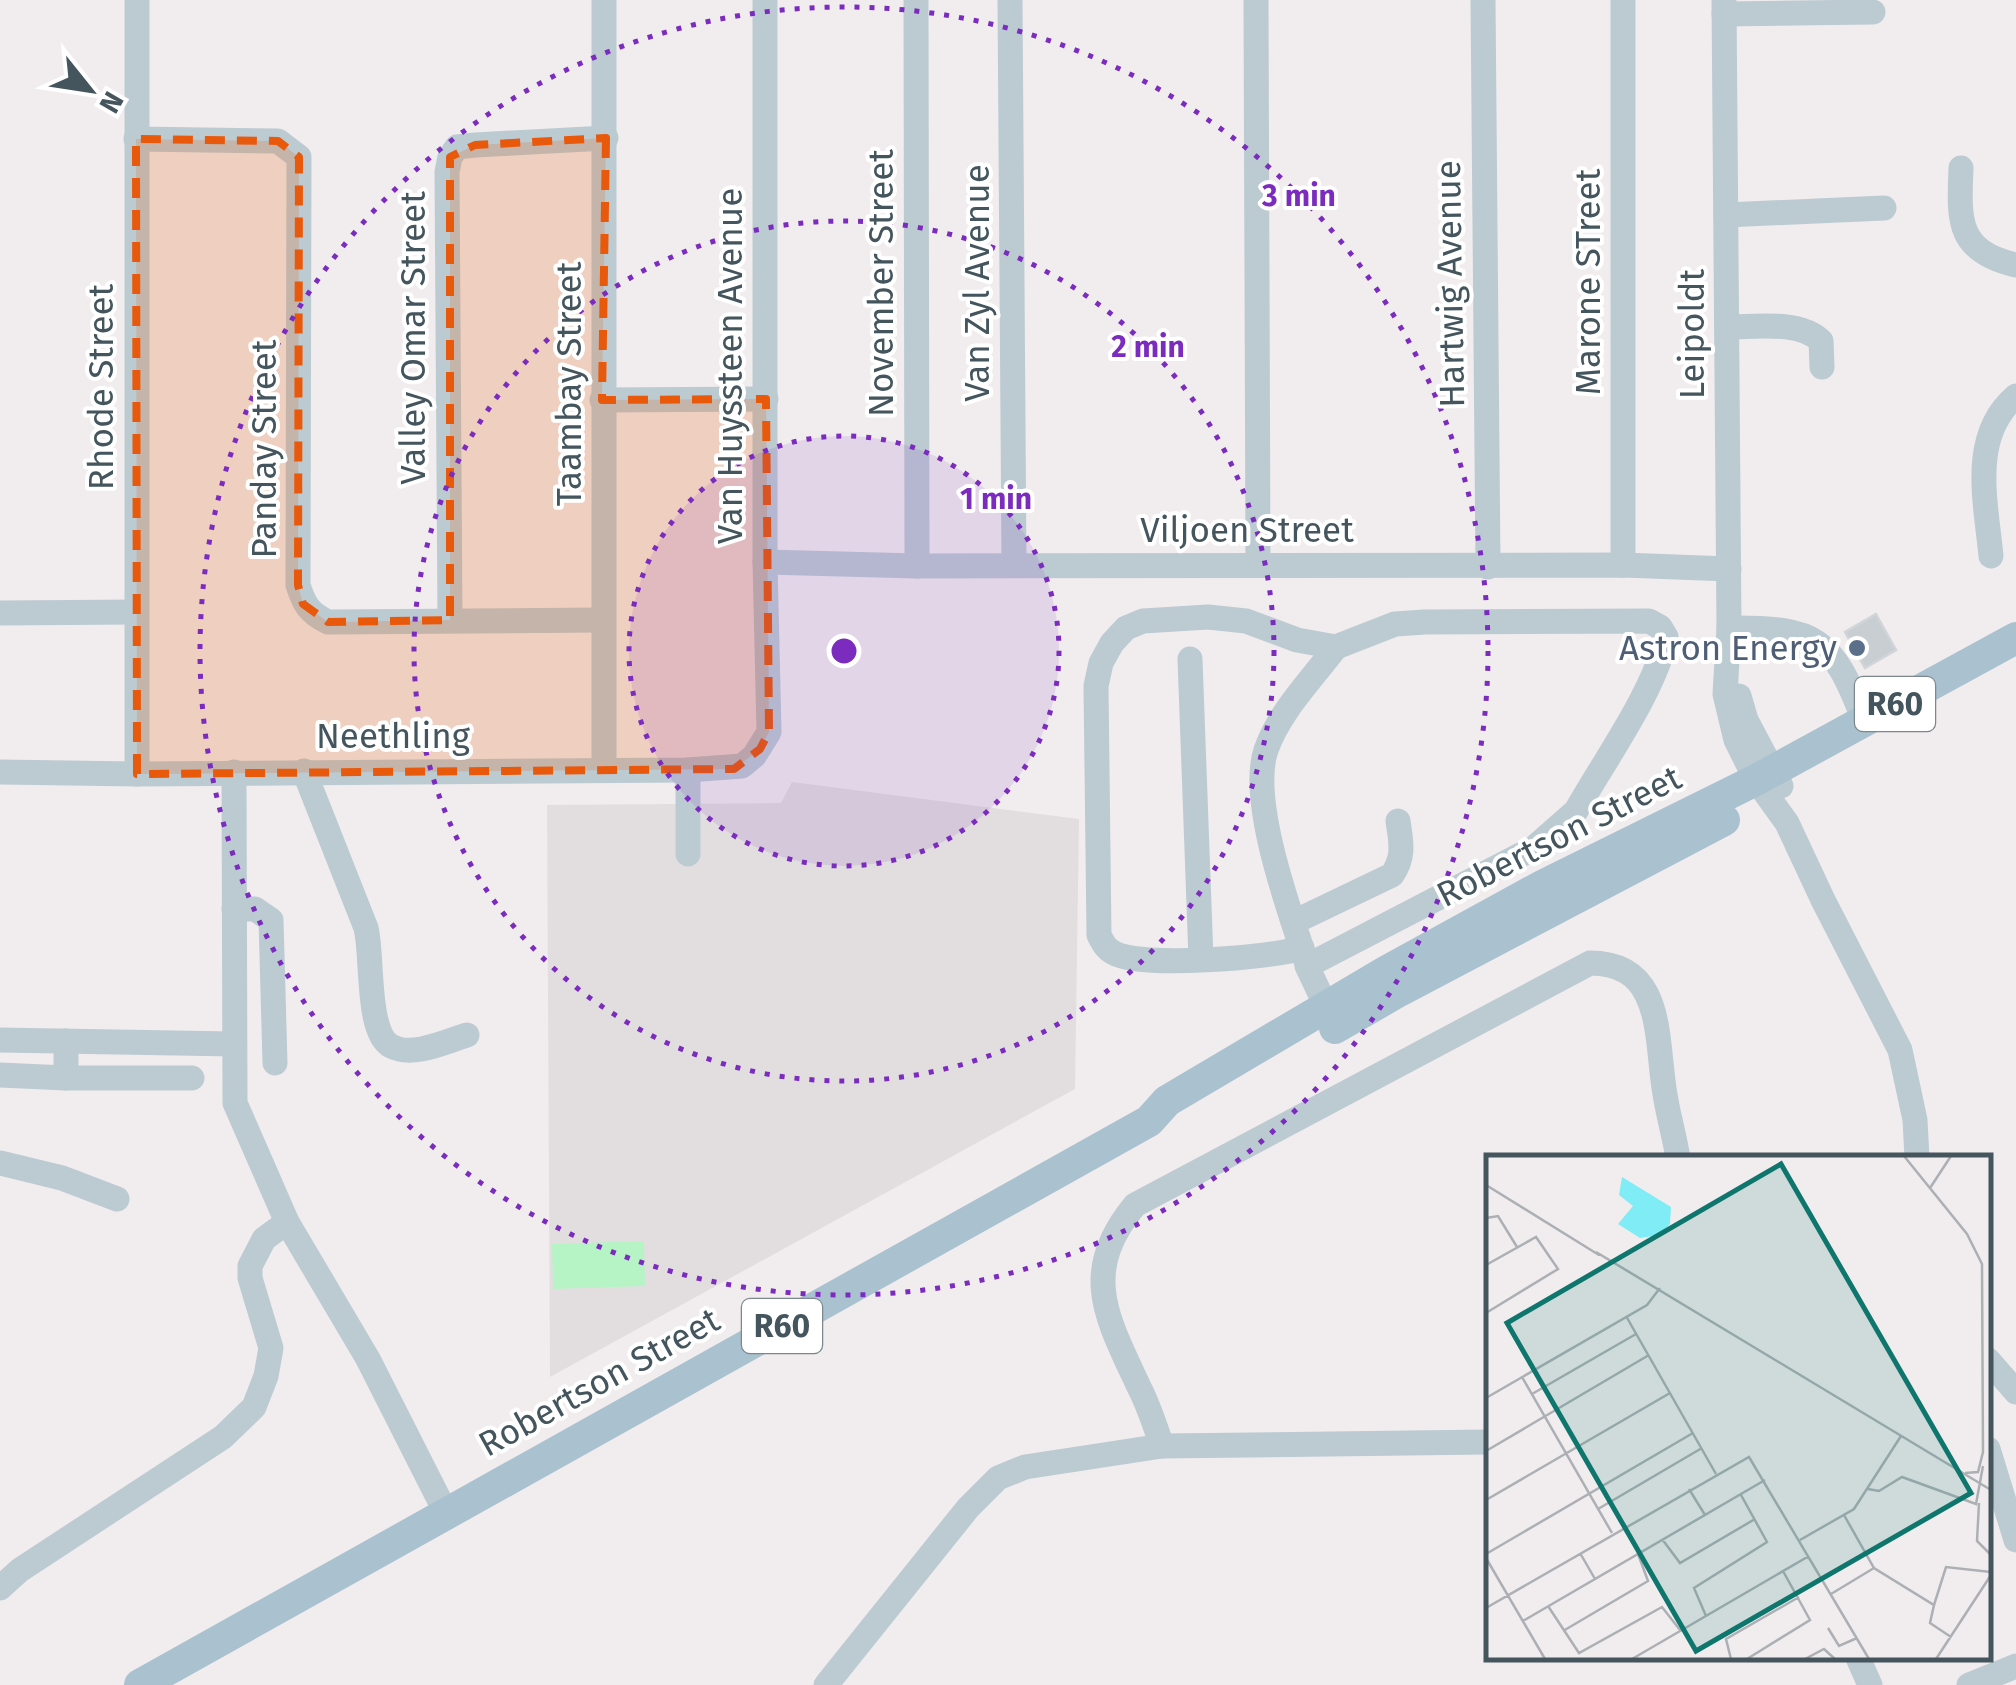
<svg xmlns="http://www.w3.org/2000/svg" width="2016" height="1685" font-family="'Fira Sans',sans-serif">
  <style>
    .education { fill: #e2dee0 }
    .green { fill: #b6f4c6 }
    .building { fill: #c9ced3; stroke: #d1d5da; stroke-width: 2.5 }
    .lines { fill: none; stroke-linecap: round; stroke-linejoin: round }
    .minor { stroke: #bccbd2; stroke-width: 25 }
    .major { stroke: #aac2d0; stroke-width: 32 }
    .marked { fill: #e8590c; fill-opacity: 0.2; stroke: #e8590c; stroke-width: 8; stroke-dasharray: 20 12; stroke-linejoin: round }
    .ring { fill: none; stroke: #7b2cbf; stroke-width: 5; stroke-dasharray: 5 10 }
    .service-dot { fill: #5c6f8a; stroke: #fff; stroke-width: 4 }
    .labels { text-anchor: middle; stroke-width: 8; stroke-linejoin: round; paint-order: stroke }
    .shield { fill: #fff; stroke: #7c888e; stroke-width: 2.5 }
    .shield-label { font-size: 32px; font-weight: bold; fill: #44555d }
    .street-label { font-size: 35px; fill: #44555d; stroke: #fff }
    .service-label { font-size: 35px; fill: #4e5e75; stroke: #fff; text-anchor: end }
    .inset-road { fill: none; stroke: #acb0b4; stroke-width: 2.5 }
    .view { fill: #0f766e; fill-opacity: 0.15; stroke: #0f766e; stroke-width: 5 }
    .inset-edge { fill: none; stroke: #44555d; stroke-width: 5 }
    .centre { fill: #7b2cbf; stroke: #fff; stroke-width: 5 }
    .ring-label { font-size: 30px; text-anchor: middle; font-weight: bold; fill: #7b2cbf; stroke: #fff; stroke-width: 8; stroke-linejoin: round; paint-order: stroke }
  </style>
  <rect width="100%" height="100%" fill="#f1edee"/>
  <path class="education" d="M792,782L1079,819L1075,1089L550,1377L547,805L781,803Z"/>
  <path class="green" d="M644,1241L645,1286L553,1289L552,1244Z"/>
  <path class="building" d="M1876,614L1896,650L1865,668L1845,632Z"/>
  <g class="lines">
    <g class="minor">
      <path d="M916,0L917,566"/>
      <path d="M1010,0L1014,565"/>
      <path d="M1256,0L1258,565"/>
      <path d="M1483,0L1488,567"/>
      <path d="M1724,0L1729,628L1725,694L1736,740L1756,780L1787,823L1823,900L1900,1050L1915,1120L1917,1158"/>
      <path d="M1724,14L1873,12"/>
      <path d="M136,139L278,141L299,157L298,585C304,604 309,613 328,622L602,620"/>
      <path d="M1961,168C1959,220 1956,251 2016,265"/>
      <path d="M1726,215L1884,208"/>
      <path d="M1727,327C1756,327 1799,320 1821,341L1822,367"/>
      <path d="M602,400L766,399"/>
      <path d="M1991,556C1986,502 1969,436 2016,396"/>
      <path d="M765,562L917,566L1623,565L1729,569"/>
      <path d="M1623,565V0"/>
      <path d="M0,613L135,612"/>
      <path d="M450,620L447,172L450,157L457,147L475,145L606,138"/>
      <path d="M1729,628C1816,627 1833,638 1864,721"/>
      <path d="M1190,659L1201,959"/>
      <path d="M1739,696L1746,720L1781,786"/>
      <path d="M604,769V0"/>
      <path d="M688,770V854"/>
      <path d="M304,771L366,928C373,955 366,1033 391,1046C412,1058 447,1041 467,1035"/>
      <path d="M0,772L137,774L688,770L742,766L754,756L769,732L765,562V0"/>
      <path d="M234,772L235,1103L287,1222L368,1359L446,1513"/>
      <path d="M137,774V0"/>
      <path d="M234,909H255L271,920L275,1063"/>
      <path d="M1294,922L1392,875C1405,856 1401,842 1398,821"/>
      <path d="M1302,948C1271,958 1141,968 1114,953C1106,949 1103,943 1099,935L1096,686L1101,663L1112,643L1126,628L1143,621L1208,617L1246,621L1297,640L1336,647L1395,624L1425,622L1649,621L1660,627L1666,637C1655,691 1604,761 1576,811L1534,848L1307,966L1334,1023"/>
      <path d="M1306,961C1289,910 1249,800 1266,750C1279,712 1312,679 1336,647"/>
      <path d="M0,1040L233,1044"/>
      <path d="M66,1041V1078H192"/>
      <path d="M0,1075L66,1078"/>
      <path d="M0,1163L62,1178L117,1199"/>
      <path d="M1988,1360L2016,1392"/>
      <path d="M1162,1446C1155,1426 1149,1406 1139,1387C1107,1318 1079,1272 1135,1205L1590,963C1663,963 1656,1035 1664,1088C1667,1111 1674,1134 1678,1158"/>
      <path d="M1988,1449L2016,1540"/>
      <path d="M0,1588L20,1570L223,1437L254,1407L266,1376L271,1348L250,1278V1266L264,1239L287,1222"/>
      <path d="M1858,1658L1870,1685"/>
      <path d="M826,1685L968,1508L998,1478L1025,1467L1162,1446L1488,1442"/>
      <path d="M1969,1685L2016,1666"/>
    </g>
    <g class="major">
      <path d="M1335,1028L1399,991L1724,820"/>
      <path d="M140,1685L1149,1121L1167,1101L1387,971L1544,885L1756,780L2016,638"/>
    </g>
  </g>
  <path class="marked" d="M606,138L602,400L766,399L769,732L760,749L734,769L137,774L136,139L278,141L299,157L298,585L303,604L328,622L450,620V157L475,145Z"/>
  <circle cx="844" cy="651" r="215" fill="#7b2cbf" fill-opacity=".12"/>
  <g class="ring">
    <circle cx="844" cy="651" r="215"/>
    <circle cx="844" cy="651" r="430"/>
    <circle cx="844" cy="651" r="644"/>
  </g>
  <circle class="service-dot" cx="1857" cy="648" r="10"/>
  <g class="labels">
    <g class="shield">
      <rect x="1855" y="677" width="80" height="54" rx="8"/>
      <rect x="742" y="1299" width="80" height="54" rx="8"/>
    </g>
    <g class="shield-label">
      <text x="1895" y="715">R60</text>
      <text x="782" y="1337">R60</text>
    </g>
    <g class="street-label">
      <text transform="translate(1588 282) rotate(-90)" y="12">Marone STreet</text>
      <text transform="translate(881 283) rotate(-90)" y="12">November Street</text>
      <text transform="translate(977 283) rotate(-90)" y="12">Van Zyl Avenue</text>
      <text transform="translate(1450 284) rotate(-91)" y="12">Hartwig Avenue</text>
      <text transform="translate(1692 334) rotate(-90)" y="12">Leipoldt</text>
      <text transform="translate(413 338) rotate(-90)" y="12">Valley Omar Street</text>
      <text transform="translate(730 366) rotate(-90)" y="12">Van Huyssteen Avenue</text>
      <text transform="translate(569 384) rotate(-90)" y="12">Taambay Street</text>
      <text transform="translate(101 387) rotate(-90)" y="12">Rhode Street</text>
      <text transform="translate(264 449) rotate(-90)" y="12">Panday Street</text>
      <text x="1247" y="542">Viljoen Street</text>
      <text x="393" y="748">Neethling</text>
      <text transform="translate(1559 836) rotate(-27)" y="12">Robertson Street</text>
      <text transform="translate(599 1382) rotate(-29)" y="12">Robertson Street</text>
    </g>
    <g class="service-label">
      <text x="1837" y="660">Astron Energy</text>
    </g>
  </g>
  <g transform="translate(1486 1155)">
    <rect width="505" height="505" fill="#f1edee"/>
    <path d="M136,22L185,52L184,69L175,80L154,83L132,69L147,51L133,40Z" fill="#7fecf6"/>
    <path class="inset-road" d="M418,1L481,79L496,109L497,298M0,30L113,100M444,33L465,1M0,63L12,61L31,92M110,97L505,335M0,110L50,82L72,114L0,158M140,161L230,319M36,222L126,378M46,239L150,179M0,243L161,150L174,133M0,296L163,200M479,318L492,317L497,297M203,334L219,360M382,334L393,336L416,322L490,349L497,311M0,345L184,238M493,348L491,386L505,400M112,354L216,293M358,360L388,413L448,450L460,412L505,417M176,384L194,408L269,364M314,385L368,354L415,281M94,398L109,424M0,399L207,278M0,403L59,504M345,439L388,413M448,450L444,468L465,482M62,451L93,498L176,452L194,475M0,453L263,302L383,504M220,461L208,433L281,387L255,340M37,466L279,325M342,473L353,491L371,483M77,476L162,426L152,399M146,504L323,401M245,504L240,484L313,442M261,504L324,465L297,416M319,504L338,494L349,504M450,504L505,420"/>
    <path class="view" d="M295,9L485,338L210,496L21,168Z"/>
    <rect width="505" height="505" class="inset-edge"/>
  </g>
  <circle cx="844" cy="651" r="15" class="centre"/>
  <g class="ring-label">
    <text x="1299" y="206">3 min</text>
    <text x="1148" y="357">2 min</text>
    <text x="996" y="509">1 min</text>
  </g>
  <g transform="translate(90 90) rotate(120)" stroke="#ffffff" stroke-width="8" paint-order="stroke">
  <path d="M0-8L18 38L0 25L-18 38Z" fill="#44555d"/>
  <text y="-15" font-size="28" font-weight="bold" text-anchor="middle" fill="#44555d">N</text>
  </g>
</svg>
